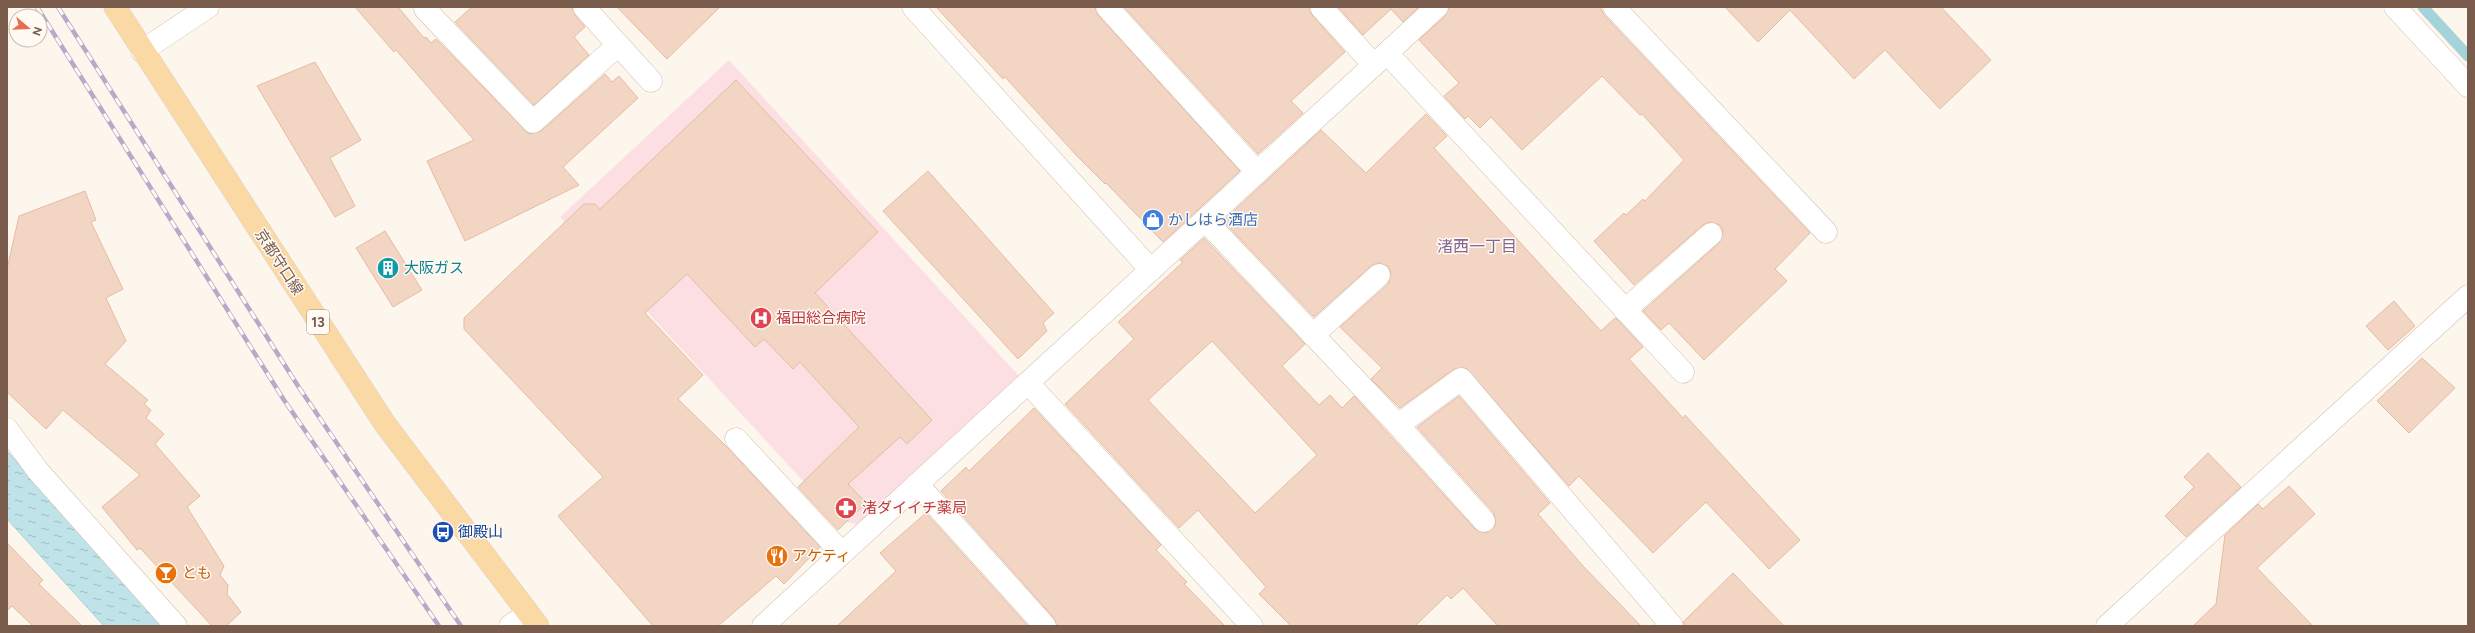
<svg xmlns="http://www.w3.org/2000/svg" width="2475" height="633" font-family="Figtree,'Noto Sans JP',sans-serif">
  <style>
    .medical { fill: #fbdfe3 }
    .water { fill: url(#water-ripples); stroke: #a5d3da }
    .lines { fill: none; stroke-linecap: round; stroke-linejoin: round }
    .stream { stroke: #a5d3da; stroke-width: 11 }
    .building { fill: #f3d5c3; stroke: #e6bba3; fill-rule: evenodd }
    .minor-casing { stroke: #d1beb0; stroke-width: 23 }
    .major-casing { stroke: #dad1cd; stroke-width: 23 }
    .minor { stroke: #fff; stroke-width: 22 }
    .major { stroke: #fbd9a5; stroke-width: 22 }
    .rail-casing { stroke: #b9a8c9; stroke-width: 4.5 }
    .rail { stroke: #fffaf3; stroke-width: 3; stroke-dasharray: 9; stroke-linecap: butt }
    .labels { text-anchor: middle; stroke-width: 3; stroke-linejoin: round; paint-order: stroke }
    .shield { fill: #fffaf3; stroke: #a28b7f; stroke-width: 1 }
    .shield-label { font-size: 14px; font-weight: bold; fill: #7a5c4d }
    .shop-label { font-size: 15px; fill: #366cbe; stroke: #fffaf3; text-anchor: start }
    .street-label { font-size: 15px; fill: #7a5c4d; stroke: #fffaf3 }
    .culture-label { font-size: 15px; fill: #0d838f; stroke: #fffaf3; text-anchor: start }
    .health-label { font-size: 15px; fill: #be3a42; stroke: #fffaf3; text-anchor: start }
    .transit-label { font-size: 15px; fill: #164399; stroke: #fffaf3; text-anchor: start }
    .food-label { font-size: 15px; fill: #c56008; stroke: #fffaf3; text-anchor: start }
    .neighbourhood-label { font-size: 16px; fill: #846695; stroke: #fffaf3 }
  </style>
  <defs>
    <pattern id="water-ripples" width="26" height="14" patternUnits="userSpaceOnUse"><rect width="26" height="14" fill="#bfe3e8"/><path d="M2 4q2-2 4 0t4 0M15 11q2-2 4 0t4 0" fill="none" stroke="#a0bbbe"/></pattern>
  </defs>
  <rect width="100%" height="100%" fill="#fdf6ec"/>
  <path class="medical" d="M729,60L1019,376L859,525L839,520L560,217Z"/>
  <path class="water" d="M7,451L162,626H104L7,519Z"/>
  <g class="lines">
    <path class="stream" d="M2423,7L2468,56"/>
  </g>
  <g class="building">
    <path d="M355,7H398L424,38L426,37L431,43L436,39L529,134L541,131L605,74L612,82L619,76L638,98L563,167L579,185L465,241L427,161L474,140L396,50L394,52Z"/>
    <path d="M472,7H572L575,15L585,27L574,37L589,55L534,105L455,22Z"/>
    <path d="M617,7H720L667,59Z"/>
    <path d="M936,7H1095L1098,15L1240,171L1163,242L1106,183L1105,184L1076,155L1005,77L1003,79Z"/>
    <path d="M1124,7H1309L1312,15L1345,52L1291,101L1303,113L1258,154Z"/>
    <path d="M1338,7H1419L1403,22L1391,9L1363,35Z"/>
    <path d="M1449,7H1600L1605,16L1810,233L1775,269L1787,281L1704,360L1669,323L1661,330L1643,311L1719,243L1723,232L1720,225L1709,222L1703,225L1634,285L1594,241L1624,213L1626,215L1643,199L1645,201L1684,160L1642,114L1640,115L1602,76L1522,150L1491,117L1480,128L1468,116L1465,119L1444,96L1459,83L1419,40L1445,16Z"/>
    <path d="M1725,7H1941L1991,60L1940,109L1885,50L1854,79L1790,10L1758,42Z"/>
    <path d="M315,62L361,140L330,158L355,206L335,217L257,86Z"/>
    <path d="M736,80L878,232L815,293L932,420L907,444L900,437L848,484L866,503L838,530L798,487L859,427L800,362L793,369L764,339L755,347L687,274L645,313L703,375L678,399L725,445L820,547L784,584L776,576L718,626H653L558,516L603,477L464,329V318L584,204H595L600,209Z"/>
    <path d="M1426,114L1447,136L1434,148L1601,331L1615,318L1617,319L1643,347L1629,359L1683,418L1685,415L1800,540L1769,569L1706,502L1653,553L1579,476L1569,486L1466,368L1454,369L1400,408L1371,379L1382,368L1340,327L1388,284L1391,273L1388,266L1377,263L1371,266L1314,317L1223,221L1321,130L1366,173Z"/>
    <path d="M928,171L1054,313L1043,323L1047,331L1018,359L883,211Z"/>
    <path d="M85,191L96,220L91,222L123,289L106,298L126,341L105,364L148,400L144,404L151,410L146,418L164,434L155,444L200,496L187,507L224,566L220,575L228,585L227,594L241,612L226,626H212L140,548L137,550L102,507L140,475L63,410L46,429L7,392V269L19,216Z"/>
    <path d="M385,231L422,290L393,307L356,248Z"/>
    <path d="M1204,238L1305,344L1282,366L1319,405L1330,395L1342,408L1354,396L1475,529L1486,533L1496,525L1494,513L1417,427L1459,396L1550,503L1538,514L1583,566L1641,626H1498L1463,588L1451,599L1447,595L1415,626H1291L1259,594L1266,587L1198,510L1179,528L1065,404L1134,339L1118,322L1183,262L1180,260ZM1212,341L1317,455L1255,513L1148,400Z"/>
    <path d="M2394,301L2415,326L2388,350L2366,326Z"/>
    <path d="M2422,358L2455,388L2409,433L2377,401Z"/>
    <path d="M1034,408L1161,545L1156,550L1187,582L1184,584L1225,626H1057L1054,618L941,491L966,467L969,471Z"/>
    <path d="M2208,453L2241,487L2186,537L2165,516L2194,487L2184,477Z"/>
    <path d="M2289,486L2315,514L2257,568L2313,626H2193L2216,604L2225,535L2258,504L2263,509Z"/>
    <path d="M926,513L1028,626H837L896,571L880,553Z"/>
    <path d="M7,543L43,580L39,584L82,626H33L12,606L7,611Z"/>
    <path d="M1733,573L1784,626H1684L1683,622Z"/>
  </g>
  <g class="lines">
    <g class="minor-casing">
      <g id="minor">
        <path d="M427,7L425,9L533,122L618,45"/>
        <path d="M584,7L651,81"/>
        <path d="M913,7L1151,270"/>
        <path d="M1107,7L1257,172"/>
        <path d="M1321,7L1374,65"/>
        <path d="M1614,7L1826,232"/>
        <path d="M2395,7L2468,86"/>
        <path d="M142,51L208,7"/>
        <path d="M1387,53L1683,372"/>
        <path d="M1205,220L1398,425L1484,521"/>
        <path d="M1625,310L1711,234"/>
        <path d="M1313,335L1379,275"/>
        <path d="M1028,383L1252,626"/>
        <path d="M1398,425L1461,379L1672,626"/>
        <path d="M7,429L38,471L176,626"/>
        <path d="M736,439L842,553"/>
        <path d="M917,484L1045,626"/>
        <path d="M510,626L527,614"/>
        <path d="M763,626L1437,7"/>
        <path d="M2107,626L2468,296"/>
      </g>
    </g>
    <g class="major-casing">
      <path id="major" d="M115,7L385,424L538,626"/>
    </g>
    <use href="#minor" class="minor"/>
    <use href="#major" class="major"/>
    <g class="rail-casing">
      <g id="rail">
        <path d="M37,7L284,400L439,626"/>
        <path d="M58,7L298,386L461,626"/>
      </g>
    </g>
    <use href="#rail" class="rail"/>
  </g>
  <defs>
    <g id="shop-disc" transform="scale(1.15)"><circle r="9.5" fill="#3f7fe0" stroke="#fffaf3"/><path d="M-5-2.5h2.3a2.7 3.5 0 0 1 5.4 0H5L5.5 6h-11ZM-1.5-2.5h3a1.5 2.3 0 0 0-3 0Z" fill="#fff"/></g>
    <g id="building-disc" transform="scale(1.15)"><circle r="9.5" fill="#0f9aa8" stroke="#fffaf3"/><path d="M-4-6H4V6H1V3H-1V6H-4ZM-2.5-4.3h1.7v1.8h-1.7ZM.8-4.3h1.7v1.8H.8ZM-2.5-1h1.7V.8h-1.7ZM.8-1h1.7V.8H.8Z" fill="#fff"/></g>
    <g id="hospital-disc" transform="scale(1.15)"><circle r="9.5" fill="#e0444e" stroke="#fffaf3"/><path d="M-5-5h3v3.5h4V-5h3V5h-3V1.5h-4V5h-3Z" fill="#fff"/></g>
    <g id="pharmacy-disc" transform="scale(1.15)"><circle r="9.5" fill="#e0444e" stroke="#fffaf3"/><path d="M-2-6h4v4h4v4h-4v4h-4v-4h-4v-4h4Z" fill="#fff"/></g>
    <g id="bus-disc" transform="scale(1.15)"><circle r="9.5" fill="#1a4fb4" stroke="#fffaf3"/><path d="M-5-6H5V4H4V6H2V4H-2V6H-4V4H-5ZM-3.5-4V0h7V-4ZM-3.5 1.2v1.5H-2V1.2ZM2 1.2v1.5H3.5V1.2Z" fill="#fff"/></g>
    <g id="restaurant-disc" transform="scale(1.15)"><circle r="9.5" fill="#e8710a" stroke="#fffaf3"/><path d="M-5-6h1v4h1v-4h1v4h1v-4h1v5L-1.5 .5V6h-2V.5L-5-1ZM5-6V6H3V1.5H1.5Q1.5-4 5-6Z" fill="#fff"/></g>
    <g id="bar-disc" transform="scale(1.15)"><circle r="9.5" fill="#e8710a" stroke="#fffaf3"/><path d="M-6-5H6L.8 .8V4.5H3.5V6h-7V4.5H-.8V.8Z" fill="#fff"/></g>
  </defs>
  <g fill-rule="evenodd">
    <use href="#shop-disc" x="1153" y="220"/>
    <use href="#building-disc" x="388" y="268"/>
    <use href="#hospital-disc" x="761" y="318"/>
    <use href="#pharmacy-disc" x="846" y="508"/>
    <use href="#bus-disc" x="443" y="532"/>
    <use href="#restaurant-disc" x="777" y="556"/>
    <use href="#bar-disc" x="166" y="573"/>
  </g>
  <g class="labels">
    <rect class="shield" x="307" y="310" width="22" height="24" rx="3"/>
    <g class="shield-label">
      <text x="318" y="327">13</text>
    </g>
    <g class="shop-label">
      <text x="1168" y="225">かしはら酒店</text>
    </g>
    <g class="street-label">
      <text transform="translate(279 262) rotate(57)" y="5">京都守口線</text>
    </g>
    <g class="culture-label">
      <text x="404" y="273">大阪ガス</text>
    </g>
    <g class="health-label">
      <text x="776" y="323">福田総合病院</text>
      <text x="862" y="513">渚ダイイチ薬局</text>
    </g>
    <g class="transit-label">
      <text x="458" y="537">御殿山</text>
    </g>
    <g class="food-label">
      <text x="792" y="561">アケティ</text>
      <text x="182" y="578">とも</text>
    </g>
    <g class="neighbourhood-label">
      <text x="1477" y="252">渚西一丁目</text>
    </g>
  </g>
  <rect width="2475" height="633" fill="none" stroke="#7a5c4d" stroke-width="16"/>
  <g transform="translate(28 28) rotate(109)"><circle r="19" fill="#fffaf3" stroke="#cabbb1"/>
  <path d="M0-3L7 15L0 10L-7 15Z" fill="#e76f51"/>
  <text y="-6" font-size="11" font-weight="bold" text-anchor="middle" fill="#7a5c4d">N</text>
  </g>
</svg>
